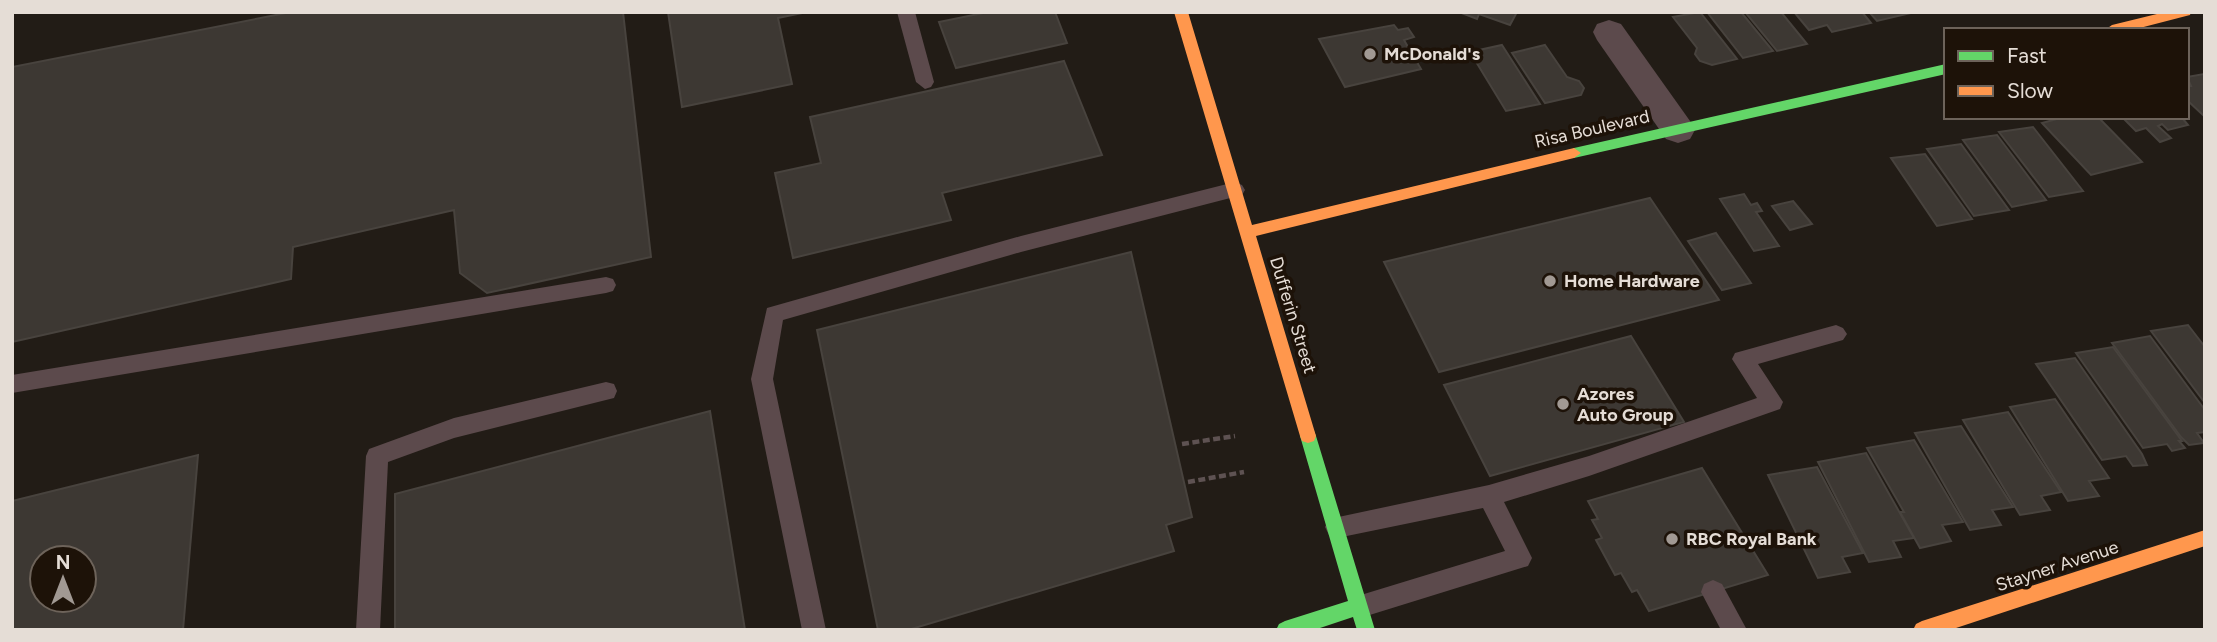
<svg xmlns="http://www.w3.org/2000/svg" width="2217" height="642" font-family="Figtree,sans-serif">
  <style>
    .building { fill: #3d3833; stroke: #48433e; stroke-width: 2; fill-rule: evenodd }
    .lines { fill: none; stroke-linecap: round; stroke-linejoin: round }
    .path { stroke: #5e5252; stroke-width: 4.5; stroke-dasharray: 7 3.5; stroke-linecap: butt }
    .lane { fill: #5c4a4c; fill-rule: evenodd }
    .street { fill: #5c4a4c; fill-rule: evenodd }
    .fast { fill: #63d668; fill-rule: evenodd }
    .slow { fill: #ff974d; fill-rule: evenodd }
    .poi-dot { fill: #a19993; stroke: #1d1208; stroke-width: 2.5 }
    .labels { text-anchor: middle; stroke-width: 7; stroke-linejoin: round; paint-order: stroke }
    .poi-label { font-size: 18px; font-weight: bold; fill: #e5ddd6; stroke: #1d1208; text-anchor: start }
    .street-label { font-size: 18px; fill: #e5ddd6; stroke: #1d1208 }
  </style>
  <rect width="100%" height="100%" fill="#221c16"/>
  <g class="building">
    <path d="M291,12H623L651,257L487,293L460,273L454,210L293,247L291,279L12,342V67Z"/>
    <path d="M668,12H807L778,18L792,84L682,107Z"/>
    <path d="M988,12H1055L1067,43L956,68L939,22Z"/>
    <path d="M1459,12H1517L1510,25L1479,14L1477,19Z"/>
    <path d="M1700,12L1737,59L1712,65L1700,61L1695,54L1697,48L1673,17Z"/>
    <path d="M1707,12H1741L1773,51L1743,58Z"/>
    <path d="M1745,12H1781L1807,44L1777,51Z"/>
    <path d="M1794,12H1862L1871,23L1832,32L1827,25L1809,30Z"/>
    <path d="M1869,12H1915L1877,21Z"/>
    <path d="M1394,25L1398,30L1408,28L1414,37L1404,40L1421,69L1345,87L1319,39Z"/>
    <path d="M1502,45L1540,104L1506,111L1470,52Z"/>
    <path d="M1545,45L1567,77L1579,81L1584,88L1581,95L1545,103L1512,53Z"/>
    <path d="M1064,61L1102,155L942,193L951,220L793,258L775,173L821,163L810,117Z"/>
    <path d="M2204,74L2205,75V117L2187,100V86H2191L2187,77Z"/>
    <path d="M2064,117H2098L2142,162L2091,175L2042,123Z"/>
    <path d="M2122,117H2185L2183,119L2188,125L2168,130L2162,124L2158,126L2171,138L2160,142L2146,128L2136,131Z"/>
    <path d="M2033,127L2083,191L2049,197L1999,132Z"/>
    <path d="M1997,135L2046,200L2012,207L1963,140Z"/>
    <path d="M1961,144L2009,210L1974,216L1927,149Z"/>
    <path d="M1925,154L1972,219L1937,226L1891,158Z"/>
    <path d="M1744,194L1751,205L1757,203L1762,211L1756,212L1779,246L1754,251L1720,199Z"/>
    <path d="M1650,198L1719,300L1439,372L1384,262Z"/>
    <path d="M1793,201L1812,224L1790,230L1772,206Z"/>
    <path d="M1716,233L1751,283L1722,290L1688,241Z"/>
    <path d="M1131,252L1192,517L1166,525L1174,551L908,630H878L817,330Z"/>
    <path d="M2188,325L2205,347V403L2151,331Z"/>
    <path d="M1631,336L1684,422L1490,476L1444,385Z"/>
    <path d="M2150,336L2205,410V432L2197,433L2204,443L2189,445L2181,437L2112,343Z"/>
    <path d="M2113,347L2182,441H2179L2185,448L2172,451L2167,444L2143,448L2076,353Z"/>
    <path d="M2075,358L2142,454L2147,465L2133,466L2126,456L2102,460L2036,364Z"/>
    <path d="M2055,399L2109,478L2089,481L2099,496L2068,501L2010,407Z"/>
    <path d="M710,411L745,630H395V494Z"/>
    <path d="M2008,412L2061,492L2041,496L2050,510L2020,515L1963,420Z"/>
    <path d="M1961,426L2013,507L1992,510L2001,525L1970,530L1915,433Z"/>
    <path d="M1914,440L1963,522L1942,525L1951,541L1920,548L1900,512H1904L1867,448Z"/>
    <path d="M1866,453L1914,538L1893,541L1901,557L1869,562L1818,462Z"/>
    <path d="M198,455L183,630H12V501ZM42,558H84V600H42Z"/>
    <path d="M1817,467L1863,553L1842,557L1850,572L1818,578L1768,475Z"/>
    <path d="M1702,468L1768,575L1649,611L1637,590L1632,592L1621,573L1615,575L1596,540L1602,538L1592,520L1598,519L1588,501Z"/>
  </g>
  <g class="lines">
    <g class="path">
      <path d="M1182,444L1235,436"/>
      <path d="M1188,482L1244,472"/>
    </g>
    <g class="lane">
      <path d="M897,12H915L934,82L931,87L925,89L916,82Z"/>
      <path d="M1235,182L1242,185L1245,190L1242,195L1021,252L783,320L773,379L826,630H802L751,379L767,308L1021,236Z"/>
      <path d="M606,277L613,279L616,285L613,291L606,293L12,393V375Z"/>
      <path d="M1836,325L1843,328L1847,334L1843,340L1758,364L1783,402L1780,409L1589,476L1504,502L1532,558L1528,566L1360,618L1351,614L1348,606L1351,598L1505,551L1483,508L1337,538L1329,535L1325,527L1329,519L1489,485L1589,456L1757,398L1732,359L1735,353Z"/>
      <path d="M606,382L614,384L617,391L614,398L454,438L388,462L380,630H356L366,456L369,449L454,418Z"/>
      <path d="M1713,580L1722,584L1747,630H1721L1701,592L1704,584Z"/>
    </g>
    <path class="street" d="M1609,20L1621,24L1690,121L1695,130L1690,139L1678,143L1666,139L1597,40L1593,32L1597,24Z"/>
    <g class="fast">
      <path d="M1946,64V74L1574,158L1567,153L1574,148Z"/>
      <path d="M1308,429L1314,431L1316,436L1375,630H1357L1353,617L1314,630H1276L1279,624L1285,621L1348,601L1300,436L1302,431Z"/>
    </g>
    <g class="slow">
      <path d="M1174,12H1188L1252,225L1574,148L1581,153L1574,158L1256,236L1316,436L1314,441L1308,443L1302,441L1300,436Z"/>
      <path d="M2165,12H2191L2190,15L2132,30H2105L2112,25Z"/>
      <path d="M2205,530V546L1950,630H1913L1916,624L1922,621Z"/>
    </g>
  </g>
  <g class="poi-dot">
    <circle cx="1370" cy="54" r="7"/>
    <circle cx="1550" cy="281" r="7"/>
    <circle cx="1563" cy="404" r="7"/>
    <circle cx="1672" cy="539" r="7"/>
  </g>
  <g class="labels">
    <g class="poi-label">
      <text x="1384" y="60">McDonald's</text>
      <text x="1564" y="287">Home Hardware</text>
      <text x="1577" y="400">Azores<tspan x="1577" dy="21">Auto Group</tspan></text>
      <text x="1686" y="545">RBC Royal Bank</text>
    </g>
    <g class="street-label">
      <text transform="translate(1592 129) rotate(-13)" y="6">Risa Boulevard</text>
      <text transform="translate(1293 315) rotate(73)" y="6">Dufferin Street</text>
      <text transform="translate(2057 566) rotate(-18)" y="6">Stayner Avenue</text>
    </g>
  </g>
  <rect width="2217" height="642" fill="none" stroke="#e5ddd6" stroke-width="28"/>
  <rect x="1944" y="28" width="245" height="91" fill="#1d1208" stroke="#6d635a" stroke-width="2"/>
  <rect x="1958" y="51" width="35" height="10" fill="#63d668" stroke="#6d635a" stroke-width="2"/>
  <text x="2007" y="63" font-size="21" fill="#e5ddd6">Fast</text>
  <rect x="1958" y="86" width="35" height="10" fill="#ff974d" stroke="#6d635a" stroke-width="2"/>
  <text x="2007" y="98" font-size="21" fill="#e5ddd6">Slow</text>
  <g transform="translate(63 579)"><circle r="33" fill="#1d1208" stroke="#6d635a" stroke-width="2"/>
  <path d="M0-5L12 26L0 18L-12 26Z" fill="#a19993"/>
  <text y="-10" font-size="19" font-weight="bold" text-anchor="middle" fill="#e5ddd6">N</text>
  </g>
</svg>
